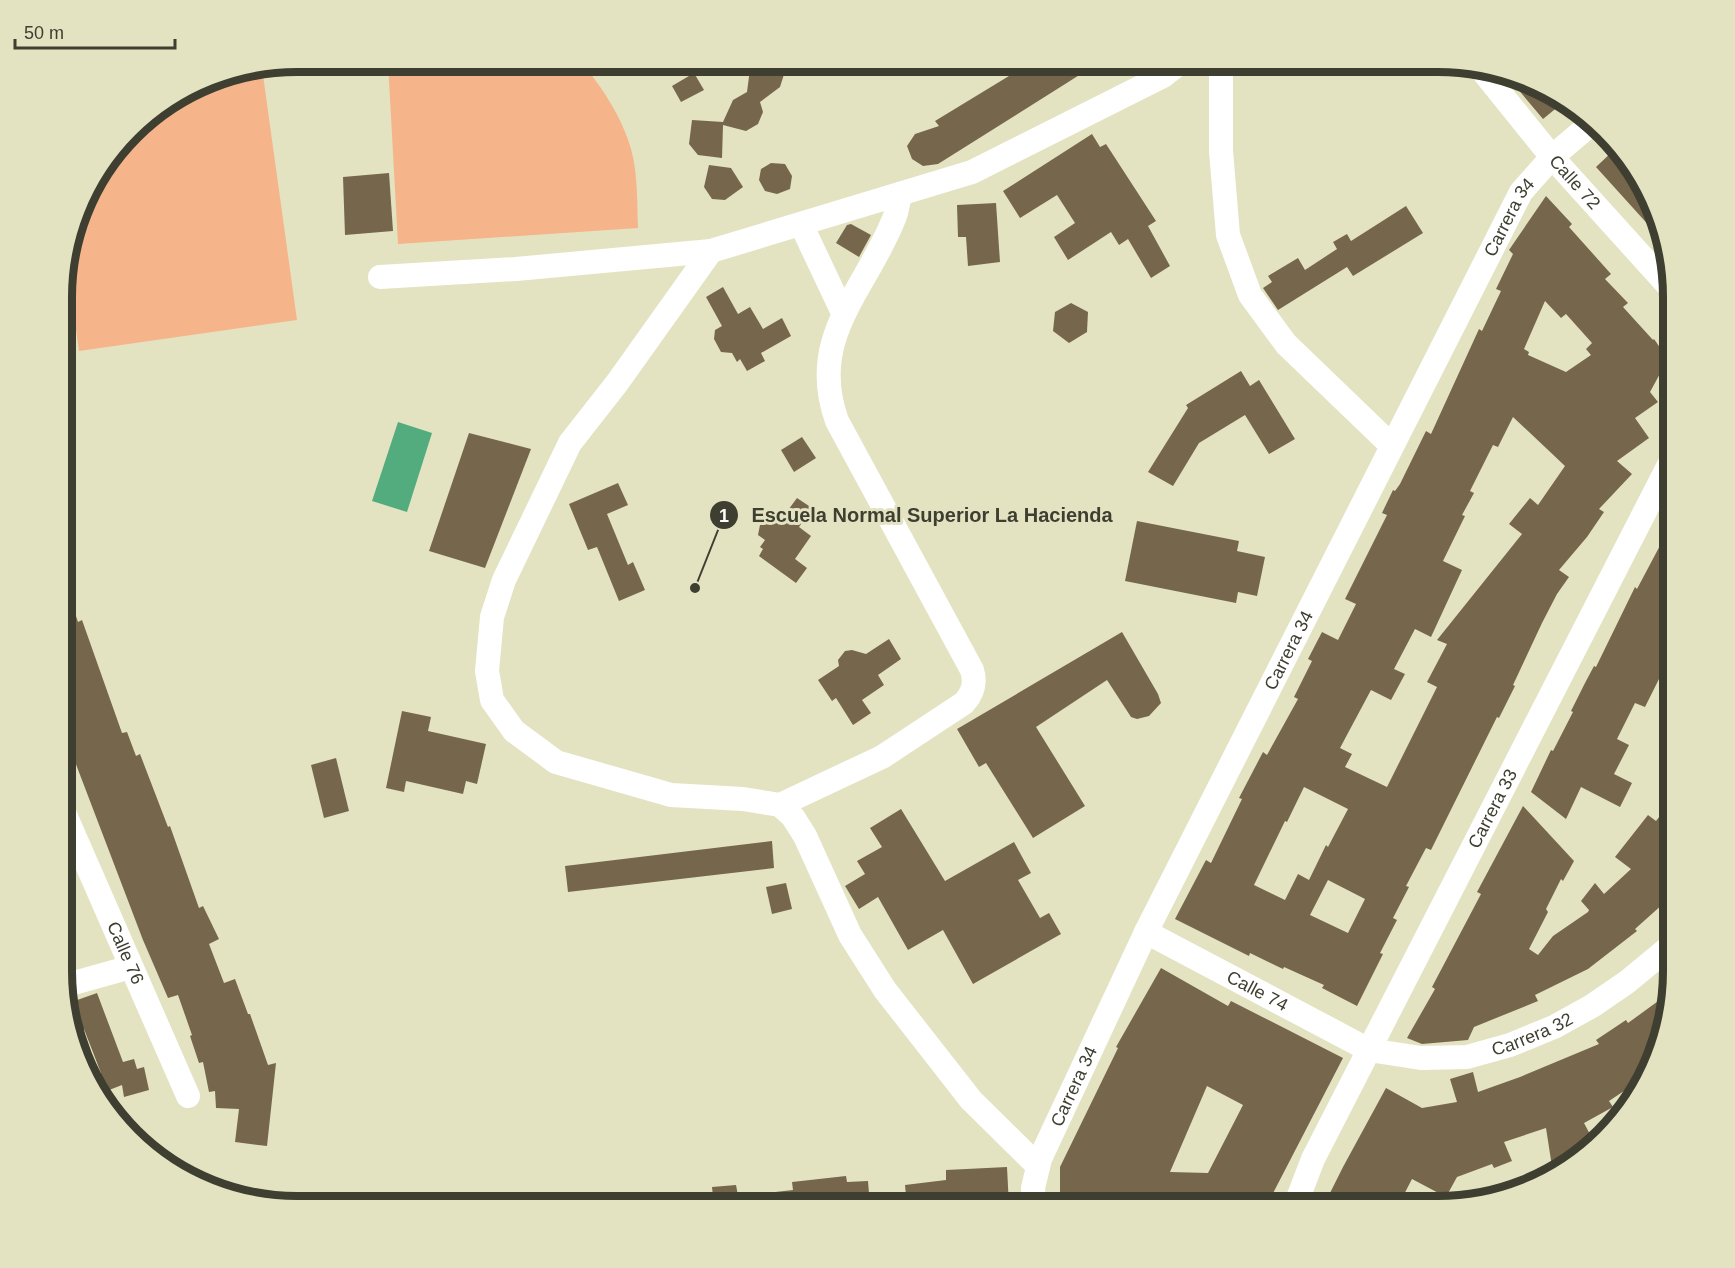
<svg xmlns="http://www.w3.org/2000/svg" width="1735" height="1268" font-family="Arial,sans-serif">
  <style>
    .green { fill: #f5b48a }
    .water { fill: #53ac7e }
    .building { fill: #76664c; fill-rule: evenodd }
    .lines { fill: none; stroke-linecap: round; stroke-linejoin: round }
    .minor { stroke: #fff; stroke-width: 24 }
    .labels { text-anchor: middle; stroke-width: 6; stroke-linejoin: round; paint-order: stroke }
    .street-label { font-size: 18px; fill: #3e3e31; stroke: #e3e3c2 }
    .rim { fill: none; stroke: #3e3e31; stroke-width: 8 }
    .leader { fill: none; stroke: #3e3e31; stroke-width: 2 }
    .callout-dot { fill: #3e3e31; stroke: #e3e3c2; stroke-width: 2 }
    .mark-label { font-size: 18px; text-anchor: middle; font-weight: bold; fill: #fff }
    .callout-label { font-size: 20px; text-anchor: middle; font-weight: bold; fill: #3e3e31; stroke: #e3e3c2; stroke-width: 6; stroke-linejoin: round; paint-order: stroke }
  </style>
  <rect width="100%" height="100%" fill="#e3e3c2"/>
  <g class="green">
    <path d="M388,62H581C602,87 622,117 631,149C638,174 637,202 638,228L398,244Z"/>
    <path d="M262,68L297,320L79,351L66,258L86,192L141,120L207,79Z"/>
  </g>
  <path class="water" d="M398,422L432,433L407,512L372,501Z"/>
  <g class="building">
    <path d="M761,62L787,65L780,87L760,102L763,112L758,124L746,131L723,125L722,158L698,155L689,144L692,120L723,122L733,100L747,92L750,69Z"/>
    <path d="M1032,62H1100L938,164L923,166L912,159L907,146L915,134L939,126L935,121Z"/>
    <path d="M694,73L704,90L681,102L672,86Z"/>
    <path d="M1505,74L1528,79L1565,101L1543,119Z"/>
    <path d="M1092,134L1100,147L1106,144L1156,221L1148,226L1170,266L1151,278L1128,239L1119,245L1111,232L1068,260L1054,237L1075,223L1057,195L1020,218L1003,191Z"/>
    <path d="M1614,150L1649,192L1662,240L1596,167Z"/>
    <path d="M771,163L785,164L792,176L790,189L777,194L765,191L759,180L761,169Z"/>
    <path d="M709,165L731,168L743,187L725,200L712,199L704,187Z"/>
    <path d="M389,173L393,231L345,235L343,177Z"/>
    <path d="M1546,196L1572,224L1569,227L1611,274L1605,279L1628,303L1623,307L1653,340L1654,339L1668,359L1650,392L1658,402L1635,418L1649,438L1617,461L1632,474L1599,509L1604,512L1587,537L1559,570L1569,577L1557,594L1542,623L1513,685L1515,686L1499,718L1497,717L1431,850L1426,848L1406,886L1409,887L1393,918L1397,920L1380,953L1383,954L1357,1006L1322,988L1324,985L1284,967L1283,969L1250,953L1249,956L1175,919L1206,860L1211,863L1242,799L1239,798L1263,752L1267,755L1298,699L1294,697L1312,661L1308,659L1322,632L1338,640L1356,604L1345,599L1387,515L1382,513L1393,490L1395,491L1400,484L1426,431L1431,434L1479,329L1482,331L1501,291L1496,289L1513,254L1509,250ZM1545,301L1561,318L1566,314L1592,343L1586,349L1591,355L1566,372L1528,355L1529,352L1524,349ZM1513,417L1565,466L1538,505L1530,498L1509,524L1522,534L1437,640L1447,644L1427,682L1437,687L1387,787L1345,767L1352,754L1340,748L1371,690L1391,700L1405,674L1394,669L1415,629L1431,637L1462,570L1443,561L1465,516L1462,515L1474,493L1470,491L1493,445L1498,447ZM1304,787L1348,809L1328,847L1326,845L1309,880L1298,874L1285,900L1254,885L1285,821L1287,822ZM1328,880L1365,899L1348,933L1310,915Z"/>
    <path d="M996,203L1000,262L968,266L966,237H958L957,205Z"/>
    <path d="M1406,206L1423,233L1353,276L1347,267L1278,310L1263,288L1272,282L1268,276L1298,258L1305,270L1337,249L1333,242L1347,234L1351,241Z"/>
    <path d="M851,224L871,235L859,257L836,243L847,225Z"/>
    <path d="M723,287L738,314L750,307L763,329L782,318L791,336L761,353L765,361L747,371L740,359L737,362L732,353L721,352L714,339L715,330L722,326L706,297Z"/>
    <path d="M1071,303L1088,312L1087,332L1069,343L1053,331L1055,312Z"/>
    <path d="M1241,371L1250,386L1259,380L1295,439L1269,454L1245,415L1199,443L1173,486L1148,472L1188,408L1186,405Z"/>
    <path d="M469,433L531,449L485,568L429,551Z"/>
    <path d="M802,437L816,458L794,472L781,450Z"/>
    <path d="M618,483L628,505L607,514L628,565L633,562L645,590L619,601L597,547L588,550L569,504Z"/>
    <path d="M797,498L812,508L799,527L811,536L795,559L807,568L796,583L759,556L763,549L760,547L765,540L758,535L760,525L764,521L770,519L780,521Z"/>
    <path d="M1137,521L1239,541L1237,551L1265,557L1257,596L1238,592L1236,603L1125,581Z"/>
    <path d="M1673,521V651L1645,707L1635,703L1617,739L1629,745L1614,774L1632,783L1620,807L1581,787L1566,819L1531,792L1551,750L1553,751L1573,712L1571,711L1585,683L1594,666L1596,667L1635,587L1637,589Z"/>
    <path d="M66,586L78,622L82,620L122,733L127,732L136,756L140,754L168,827L170,826L199,908L203,906L219,939L209,944L224,983L235,979L248,1014H250L268,1065L276,1063L267,1146L235,1142L239,1109L216,1108L215,1091L209,1092L203,1062L199,1063L190,1036L192,1035L178,995L168,998L143,940L69,746L67,747L63,736V587Z"/>
    <path d="M1122,632L1158,694L1161,703L1149,716L1137,719L1131,717L1107,680L1036,727L1085,806L1033,838L986,763L979,767L957,729Z"/>
    <path d="M889,639L901,659L878,675L884,685L862,700L871,713L853,725L836,698L832,701L818,680L839,666L838,660L845,651L852,650L866,654Z"/>
    <path d="M402,711L431,717L428,731L486,744L477,784L466,781L463,794L406,781L404,792L386,788Z"/>
    <path d="M336,758L349,811L324,818L311,765Z"/>
    <path d="M1673,799V895L1635,929L1637,931L1588,969L1535,995L1538,1001L1474,1027L1468,1040L1422,1044L1407,1038L1435,989L1432,987L1481,894L1477,892L1523,806L1574,861L1563,881L1561,879L1546,909L1548,912L1529,949L1538,955L1553,936L1588,912L1589,910L1581,901L1595,883L1604,894L1631,869L1615,857L1648,815L1656,821Z"/>
    <path d="M901,809L945,881L1014,842L1031,873L1018,880L1040,918L1049,913L1061,934L973,984L943,930L908,950L878,897L859,909L845,886L865,874L857,861L882,847L870,828Z"/>
    <path d="M772,841L774,868L568,892L565,866Z"/>
    <path d="M786,883L792,909L772,914L766,887Z"/>
    <path d="M1161,968L1228,1006L1231,1001L1343,1058L1270,1199V1206H1060V1167L1118,1048L1116,1047ZM1207,1086L1243,1105L1208,1173L1170,1172Z"/>
    <path d="M1672,991L1656,1061L1648,1075L1609,1101L1613,1107L1584,1123L1593,1140L1553,1173L1546,1128L1504,1142L1512,1161L1494,1168L1492,1164L1457,1177L1446,1197L1412,1179L1398,1206H1326L1333,1194L1330,1193L1343,1167L1386,1088L1422,1108L1457,1102L1450,1079L1473,1072L1478,1092L1520,1077L1599,1044L1596,1040L1626,1020L1628,1023Z"/>
    <path d="M97,993L123,1062L134,1059L137,1069L144,1067L149,1090L124,1097L122,1085L104,1092L97,1075L101,1073L84,1029L77,1032L66,1004Z"/>
    <path d="M1007,1167L1009,1206H907L905,1185L946,1180V1170Z"/>
    <path d="M846,1176L847,1182L868,1181L870,1206H750L749,1195L793,1190L792,1182Z"/>
    <path d="M736,1185L740,1206H714L712,1187Z"/>
  </g>
  <g class="lines">
    <g class="minor">
      <path d="M1221,62V151L1228,235L1250,295L1286,344L1392,446"/>
      <path id="s1" d="M1481,69L1552,157L1673,291"/>
      <path d="M801,224L843,313"/>
      <path d="M711,251L617,383L570,443L504,580L492,617L487,671L492,700L514,731L556,762L671,795L743,799L780,805L793,817L805,836L850,935L885,990L971,1100L1038,1166"/>
      <path d="M380,277L516,269L711,251L972,172L1163,76L1181,62"/>
      <path d="M780,805L882,757L964,703C973,693 976,683 972,670L837,421C807,338 864,292 893,221C897,213 898,203 900,194"/>
      <path id="s2" d="M63,810L188,1096"/>
      <path id="s3" d="M1146,932L1369,1050L1421,1058L1467,1057L1510,1045L1554,1027L1592,1006L1627,982L1673,944"/>
      <path d="M63,986L131,967"/>
      <path id="s4" d="M1034,1206L1033,1188L1040,1159L1146,932L1521,192L1552,157L1592,123"/>
      <path id="s5" d="M1295,1206L1313,1159L1673,457"/>
    </g>
  </g>
  <g class="labels">
    <g class="street-label">
      <text dy="6" stroke="none"><textPath href="#s1" startOffset="147">Calle 72</textPath></text>
      <text dy="6" stroke="none"><textPath href="#s4" startOffset="1100">Carrera 34</textPath></text>
      <text dy="6" stroke="none"><textPath href="#s4" startOffset="614">Carrera 34</textPath></text>
      <text dy="6" stroke="none"><textPath href="#s5" startOffset="444">Carrera 33</textPath></text>
      <text dy="6" stroke="none"><textPath href="#s2" startOffset="156">Calle 76</textPath></text>
      <text dy="6" stroke="none"><textPath href="#s3" startOffset="126">Calle 74</textPath></text>
      <text dy="6" stroke="none"><textPath href="#s3" startOffset="420">Carrera 32</textPath></text>
      <text dy="6" stroke="none"><textPath href="#s4" startOffset="128">Carrera 34</textPath></text>
    </g>
  </g>
  <path d="M0 0H1735V1268H0ZM297 72H1438A225 225 0 0 1 1663 297V971A225 225 0 0 1 1438 1196H297A225 225 0 0 1 72 971V297A225 225 0 0 1 297 72Z" fill="#e3e3c2" fill-rule="evenodd"/>
  <path class="rim" d="M297 72H1438A225 225 0 0 1 1663 297V971A225 225 0 0 1 1438 1196H297A225 225 0 0 1 72 971V297A225 225 0 0 1 297 72Z"/>
  <path class="leader" d="M695 588L724 515"/>
  <g class="callout-dot">
    <circle cx="695" cy="588" r="6"/>
    <circle cx="724" cy="515" r="15"/>
  </g>
  <g class="mark-label">
    <text x="724" y="522">1</text>
  </g>
  <g class="callout-label">
    <text x="932" y="522">Escuela Normal Superior La Hacienda</text>
  </g>
  <path d="M15 39v9h160v-9" fill="none" stroke="#3e3e31" stroke-width="3"/>
  <text x="24" y="39" font-size="18" fill="#3e3e31" stroke="#e3e3c2" stroke-width="4.5" paint-order="stroke">50 m</text>
</svg>
